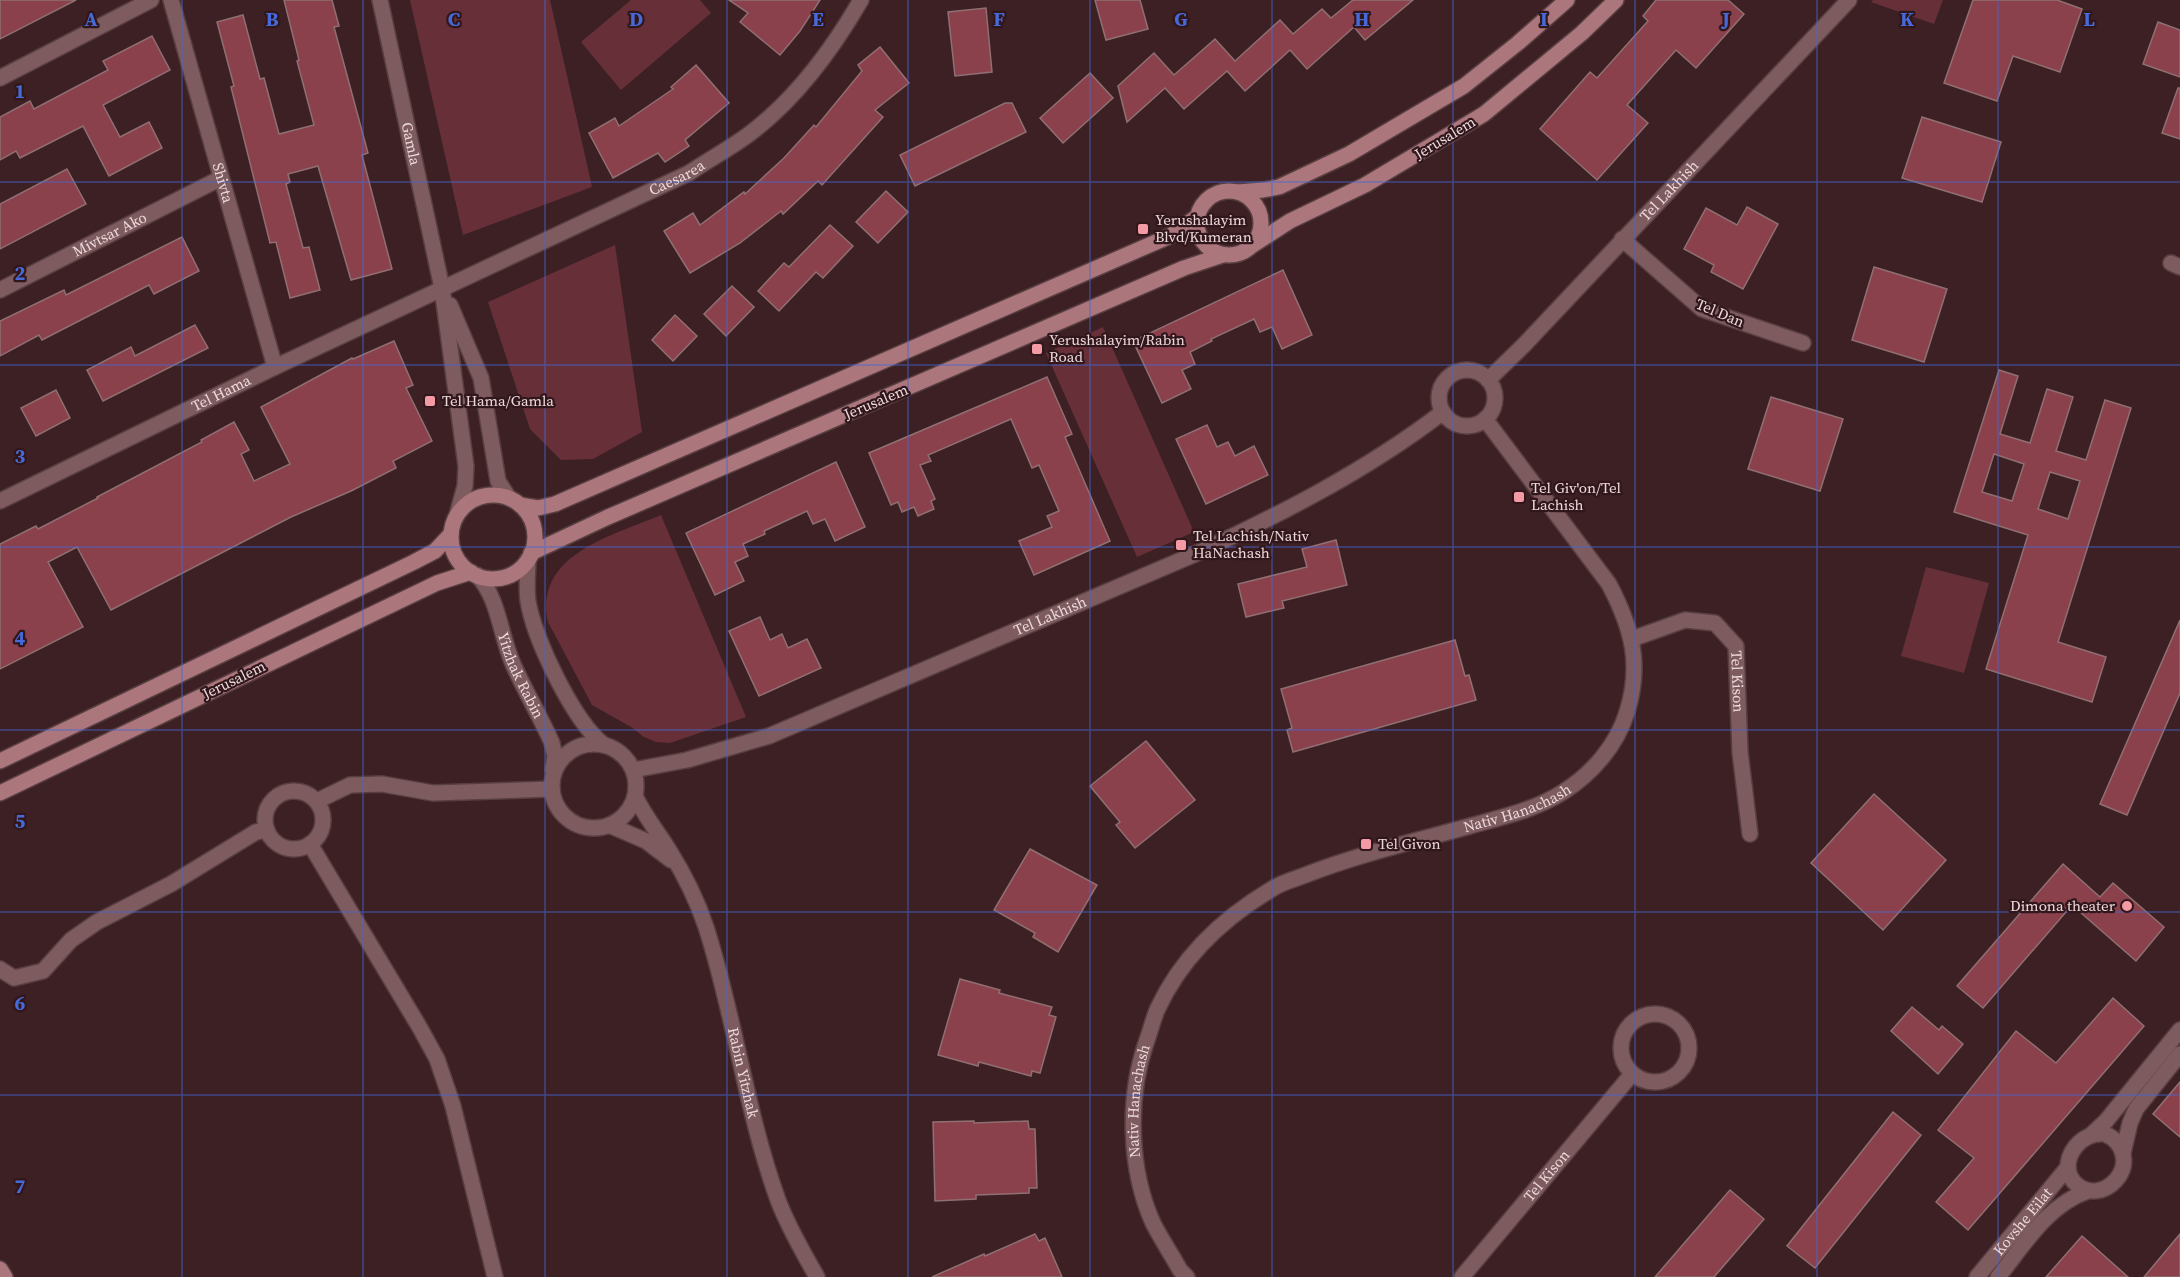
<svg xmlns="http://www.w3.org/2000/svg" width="2180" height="1277" font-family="'Source Serif 4',serif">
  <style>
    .green { fill: #673039 }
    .building { fill: #8a414c; stroke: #906f72; stroke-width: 1.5; fill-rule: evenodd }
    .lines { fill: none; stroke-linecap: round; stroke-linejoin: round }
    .minor-casing { stroke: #583e41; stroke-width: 18 }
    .tertiary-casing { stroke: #583e41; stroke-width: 18 }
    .secondary-casing { stroke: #583e41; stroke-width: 18 }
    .minor { stroke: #7d5b5e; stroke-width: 15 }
    .tertiary { stroke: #7d5b5e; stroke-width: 15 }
    .secondary { stroke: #ab767c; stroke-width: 15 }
    .grid { fill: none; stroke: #466ad9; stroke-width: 1.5; stroke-opacity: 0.55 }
    .poi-dot { fill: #f49aa5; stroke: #31171b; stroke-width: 2 }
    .labels { text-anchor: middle; stroke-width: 4.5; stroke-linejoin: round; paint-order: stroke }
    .street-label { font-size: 15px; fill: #ecd9db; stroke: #31171b }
    .poi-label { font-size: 15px; fill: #ecd9db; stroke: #31171b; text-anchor: start }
    .grid-label { font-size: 20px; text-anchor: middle; font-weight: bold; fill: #466ad9; stroke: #31171b; stroke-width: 4.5; stroke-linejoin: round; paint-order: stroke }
  </style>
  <rect width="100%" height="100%" fill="#3c2024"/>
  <g class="green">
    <path d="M410,0H550L592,187L463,235Z"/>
    <path d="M631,0H700L711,13L621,90L581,42Z"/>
    <path d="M1873,0H1943L1934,24L1871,2Z"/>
    <path d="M615,245L642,432L593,459L561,460L530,429L488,302Z"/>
    <path d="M1103,327L1194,532L1137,557L1046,353Z"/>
    <path d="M661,515L746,717L670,743L656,742L644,737L631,727L592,705L548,622C534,554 612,536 661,515Z"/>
    <path d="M1926,567L1989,583L1964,673L1901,656Z"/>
  </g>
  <g class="building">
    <path d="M0,0H76L0,39Z"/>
    <path d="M284,0H332L339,26L334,27L368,153L362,155L392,269L351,280L318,166L288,174L290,182L286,184L303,248L309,247L320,290L290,298L276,242L270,243L231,87L234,86L217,22L243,15L260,79L264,78L279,134L314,125L297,61L299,60Z"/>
    <path d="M729,0H820L800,31L780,55L740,22L748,13Z"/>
    <path d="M1095,0H1140L1148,29L1106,40Z"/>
    <path d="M1353,0H1413L1365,40L1354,27L1307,69L1290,50L1245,91L1227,71L1184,109L1165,88L1127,122L1118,86L1154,53L1174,75L1215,39L1235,61L1280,20L1293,34L1322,9L1331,18Z"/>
    <path d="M1656,0H1728L1744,14L1696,68L1676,50L1627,105L1648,123L1597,180L1540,129L1590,72L1597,78L1648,21L1643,16Z"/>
    <path d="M1973,0H2057L2082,9L2060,72L2013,56L1997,101L1944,83Z"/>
    <path d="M986,8L992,72L955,76L948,12Z"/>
    <path d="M2158,22L2180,30V77L2143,64Z"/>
    <path d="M152,36L170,70L103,105L120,137L149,122L162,148L109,176L83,126L20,158L16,151L0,160V117L30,101L34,109L108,70L103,61Z"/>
    <path d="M880,47L909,83L875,110L883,117L822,185L818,181L783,214L781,211L740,243L690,273L664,231L693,213L700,225L744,192L745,194L784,158L814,125L816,127L862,71L858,65Z"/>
    <path d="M696,65L729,103L685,140L689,146L665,162L658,153L613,178L589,133L615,118L619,126L673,89L671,87Z"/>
    <path d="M1090,73L1113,98L1063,143L1040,118Z"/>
    <path d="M2178,88H2180V139L2162,133Z"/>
    <path d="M1005,103H1012L1026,132L915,186L900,155Z"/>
    <path d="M1922,117L2001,142L1982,202L1902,178Z"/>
    <path d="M67,169L86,204L0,249V204Z"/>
    <path d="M886,191L908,212L878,243L856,222Z"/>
    <path d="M1747,207L1778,224L1743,289L1711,272L1714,265L1684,249L1706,208L1737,225Z"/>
    <path d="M830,225L853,246L823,278L816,272L779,311L758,291L784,263L789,267Z"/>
    <path d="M182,237L199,271L154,294L149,285L42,340L39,335L0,356V321L64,290L66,295Z"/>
    <path d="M1874,267L1947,289L1924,362L1852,340Z"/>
    <path d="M1283,270L1312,335L1282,349L1272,327L1260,332L1254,319L1211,339L1212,341L1190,352L1195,364L1182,370L1191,389L1162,403L1133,341Z"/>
    <path d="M732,286L754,307L726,336L704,314Z"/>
    <path d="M675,315L697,336L673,361L652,340Z"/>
    <path d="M195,325L208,348L103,401L87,370L131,347L135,356Z"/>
    <path d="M394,341L413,385L406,388L432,441L393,461L396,468L351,491L291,517L111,610L77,547L48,562L83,627L0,669V544L36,526L38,529L98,498L97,497L202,442L201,440L234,422L249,450L241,454L254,481L290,464L261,407L352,358L353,359Z"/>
    <path d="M1999,370L2018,376L2000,434L2030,443L2047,389L2073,397L2056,451L2086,460L2105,400L2131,408L2058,642L2106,657L2092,702L1986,669L2028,535L1954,512ZM1994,454L2024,464L2012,501L1982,492ZM2050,472L2080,481L2068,519L2038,509Z"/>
    <path d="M1047,377L1072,434L1065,437L1110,541L1034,575L1019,541L1052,527L1047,516L1059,511L1039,465L1032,468L1011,419L928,455L931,461L920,465L935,499L931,501L934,509L918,516L914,507L902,512L898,502L891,505L869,453Z"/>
    <path d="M56,390L70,418L36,436L21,408Z"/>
    <path d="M1771,397L1843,419L1820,491L1748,469Z"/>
    <path d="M1207,425L1217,447L1228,442L1235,456L1254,446L1268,475L1206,504L1176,439Z"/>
    <path d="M836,462L865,527L835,541L825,519L813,524L807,511L764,531L765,534L743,544L748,556L735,562L744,581L715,595L686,533Z"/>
    <path d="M1336,540L1347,585L1282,601L1284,608L1246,617L1238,584L1307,567L1302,549Z"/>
    <path d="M760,617L770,640L782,634L788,648L807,639L821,668L759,696L729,631Z"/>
    <path d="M2180,620V693L2127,815L2100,804Z"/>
    <path d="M1455,640L1465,676L1469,675L1476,700L1293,752L1287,730L1292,728L1281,689Z"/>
    <path d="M1146,741L1195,800L1135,848L1116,825L1120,822L1090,786Z"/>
    <path d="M1874,794L1946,860L1883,930L1811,863Z"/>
    <path d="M1030,849L1097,885L1058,952L1033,937L1035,933L994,910Z"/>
    <path d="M2063,864L2100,897L2113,883L2164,927L2136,961L2072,905L1983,1008L1957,986Z"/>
    <path d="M960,979L1000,990L999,993L1052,1007L1049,1015L1056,1017L1040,1073L1032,1071L1031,1076L979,1062L978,1066L938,1055Z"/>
    <path d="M2113,998L2144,1026L1968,1230L1936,1202L1974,1158L1938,1130L2016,1031L2056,1063Z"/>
    <path d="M1912,1007L1939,1030L1942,1026L1963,1044L1938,1074L1891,1031Z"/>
    <path d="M2180,1082V1137L2153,1114Z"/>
    <path d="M1893,1112L1921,1135L1815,1268L1787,1246Z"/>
    <path d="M974,1121V1123L1028,1121L1029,1129H1035L1037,1188H1029V1193L976,1195V1199L935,1201L933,1122Z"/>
    <path d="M1730,1190L1764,1219L1714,1277H1655Z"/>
    <path d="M1035,1234L1039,1241L1045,1238L1062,1277H932L984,1254L985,1256Z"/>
    <path d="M2180,1234V1277H2144Z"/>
    <path d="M2082,1236L2128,1277H2046Z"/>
  </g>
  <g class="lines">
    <g class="minor-casing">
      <g id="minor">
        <path id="s1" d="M171,0L275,367"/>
        <path id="s2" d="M380,0L442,288L466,466L465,486L457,515"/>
        <path d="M0,78L151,0"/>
        <path d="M1622,239L1702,309L1803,343"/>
        <path d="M2171,263L2180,267"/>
        <path id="s3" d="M0,290L221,178"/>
        <path d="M450,305L481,378L498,481L509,498"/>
        <circle cx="1467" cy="398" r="28"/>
        <path id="s4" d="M1488,380L1523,346L1849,0"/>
        <path id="s5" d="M0,501L275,367L689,173C708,160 729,149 748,135C794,101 832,50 861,0"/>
        <path id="s6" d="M1632,639L1685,620L1715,623L1736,646L1740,752L1750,834"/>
        <path id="s7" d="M633,770L687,760L769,736L1193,555C1281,514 1366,471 1443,412"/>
        <circle cx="294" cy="820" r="29"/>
        <path d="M317,801L350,785L382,784L433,793L552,789"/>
        <path d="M310,844L420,1028L437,1059L453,1106L495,1277"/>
        <path d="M0,969L14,978L43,971L71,940L97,922L171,884L256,832L267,830"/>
        <circle cx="1655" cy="1048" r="34"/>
        <path d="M2105,1134C2124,1142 2130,1164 2116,1180C2091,1208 2051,1177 2076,1146C2084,1137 2093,1133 2105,1134Z"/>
        <path d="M2091,1135L2106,1121L2180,1030"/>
        <path d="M2123,1153L2130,1123L2136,1109L2180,1054"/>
        <path id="s8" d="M1187,1277L1180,1270C1172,1255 1161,1239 1153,1223C1129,1170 1127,1098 1146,1043C1150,1032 1153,1020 1157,1010C1181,958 1223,918 1272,889C1282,882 1296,879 1308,874C1360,854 1416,841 1470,826C1502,817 1535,810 1563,792C1592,774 1617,745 1627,712C1642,664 1632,628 1609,584L1485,419"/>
        <path id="s9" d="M1462,1277L1632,1074"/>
        <path id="s10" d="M1977,1277L2068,1167"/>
        <path d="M1998,1277C2024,1245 2047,1205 2088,1191"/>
      </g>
    </g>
    <g class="tertiary-casing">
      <g id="tertiary">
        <path d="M528,559C528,573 526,587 528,601C534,639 574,722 604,745"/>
        <path id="s11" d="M477,575C499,598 500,635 513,664C525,691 540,716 552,743L555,756L553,770"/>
        <circle cx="594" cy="786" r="42"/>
        <path id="s12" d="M635,796C644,815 657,831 669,850C684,874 697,900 706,927C735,1017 746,1112 778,1200C788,1227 803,1252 817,1277"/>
        <path d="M609,825L646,841L671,860"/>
      </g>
    </g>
    <g class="secondary-casing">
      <g id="secondary">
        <circle cx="1229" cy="223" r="32"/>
        <path d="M1238,192L1263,190L1279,187L1349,154L1464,86L1518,43L1567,0"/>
        <path d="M1253,245L1290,221L1365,185L1484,114L1582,33L1616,0"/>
        <circle cx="493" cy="537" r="42"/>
        <path d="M520,505L538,508L555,504L1170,236L1198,216"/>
        <path d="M531,553L608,517L1184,268L1223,255"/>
        <path d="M0,761L414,562L435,551L451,534"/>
        <path d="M0,793L437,583L471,572"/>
        <path d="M0,1269L5,1277"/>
      </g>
    </g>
    <use href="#minor" class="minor"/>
    <use href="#tertiary" class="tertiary"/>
    <use href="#secondary" class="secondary"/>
  </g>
  <path class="grid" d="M182,0V1277M363,0V1277M545,0V1277M727,0V1277M908,0V1277M1090,0V1277M1272,0V1277M1453,0V1277M1635,0V1277M1817,0V1277M1998,0V1277M0,182H2180M0,365H2180M0,547H2180M0,730H2180M0,912H2180M0,1095H2180"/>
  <g class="poi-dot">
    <rect x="1137" y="223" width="12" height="12" rx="3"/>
    <rect x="1031" y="343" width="12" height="12" rx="3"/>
    <rect x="424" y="395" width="12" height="12" rx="3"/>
    <rect x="1513" y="491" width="12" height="12" rx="3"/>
    <rect x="1175" y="539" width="12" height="12" rx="3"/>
    <rect x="1360" y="838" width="12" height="12" rx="3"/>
    <circle cx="2127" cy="906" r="6"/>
  </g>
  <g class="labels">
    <g class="street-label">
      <text transform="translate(1445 138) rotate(-31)" y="5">Jerusalem</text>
      <text dy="5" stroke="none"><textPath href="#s2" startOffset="147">Gamla</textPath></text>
      <text dy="5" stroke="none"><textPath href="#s5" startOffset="750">Caesarea</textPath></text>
      <text dy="5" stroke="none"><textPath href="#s1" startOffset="190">Shivta</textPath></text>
      <text dy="5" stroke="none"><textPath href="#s4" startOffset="262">Tel Lakhish</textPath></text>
      <text dy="5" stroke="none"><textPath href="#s3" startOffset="123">Mivtsar Ako</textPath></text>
      <text transform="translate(1720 313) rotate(23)" y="5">Tel Dan</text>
      <text dy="5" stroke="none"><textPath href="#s5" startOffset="246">Tel Hama</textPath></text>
      <text transform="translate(876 402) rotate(-23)" y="5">Jerusalem</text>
      <text dy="5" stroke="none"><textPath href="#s7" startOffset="446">Tel Lakhish</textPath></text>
      <text dy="5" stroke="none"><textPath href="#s11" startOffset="110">Yitzhak Rabin</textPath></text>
      <text transform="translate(234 680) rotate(-26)" y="5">Jerusalem</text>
      <text dy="5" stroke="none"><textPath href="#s6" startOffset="153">Tel Kison</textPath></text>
      <text dy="5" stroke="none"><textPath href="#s8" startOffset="711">Nativ Hanachash</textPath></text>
      <text dy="5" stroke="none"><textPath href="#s12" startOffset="300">Rabin Yitzhak</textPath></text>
      <text dy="5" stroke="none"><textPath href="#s8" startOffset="189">Nativ Hanachash</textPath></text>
      <text dy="5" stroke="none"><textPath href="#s9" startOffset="132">Tel Kison</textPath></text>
      <text dy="5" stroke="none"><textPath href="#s10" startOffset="72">Kovshe Eilat</textPath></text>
    </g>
    <g class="poi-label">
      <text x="1155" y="225">Yerushalayim<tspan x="1155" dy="17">Blvd/Kumeran</tspan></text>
      <text x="1049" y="345">Yerushalayim/Rabin<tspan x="1049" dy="17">Road</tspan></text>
      <text x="442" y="406">Tel Hama/Gamla</text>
      <text x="1531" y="493">Tel Giv'on/Tel<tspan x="1531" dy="17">Lachish</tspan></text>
      <text x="1193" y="541">Tel Lachish/Nativ<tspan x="1193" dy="17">HaNachash</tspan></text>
      <text x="1378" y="849">Tel Givon</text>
      <text x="2115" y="911" text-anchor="end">Dimona theater</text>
    </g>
  </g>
  <g class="grid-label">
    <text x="91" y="26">A</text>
    <text x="272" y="26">B</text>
    <text x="454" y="26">C</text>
    <text x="636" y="26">D</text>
    <text x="818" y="26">E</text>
    <text x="999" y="26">F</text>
    <text x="1181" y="26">G</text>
    <text x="1362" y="26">H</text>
    <text x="1544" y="26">I</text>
    <text x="1726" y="26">J</text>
    <text x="1907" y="26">K</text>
    <text x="2089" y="26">L</text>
    <text x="20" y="98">1</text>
    <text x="20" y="280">2</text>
    <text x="20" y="463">3</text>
    <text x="20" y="645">4</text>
    <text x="20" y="828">5</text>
    <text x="20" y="1010">6</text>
    <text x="20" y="1193">7</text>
  </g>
</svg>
